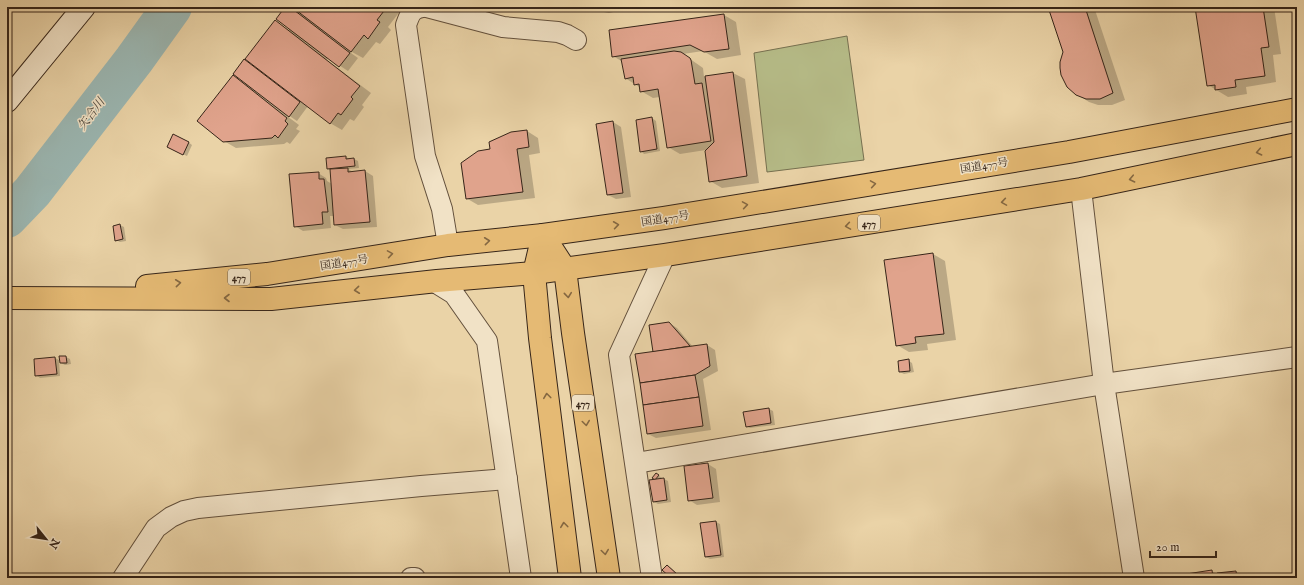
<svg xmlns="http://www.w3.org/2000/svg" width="1304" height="585" font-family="'IM FELL English','Noto Serif JP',serif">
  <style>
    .green { fill: #b6bc88; stroke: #767050 }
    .shadow { fill: #0003 }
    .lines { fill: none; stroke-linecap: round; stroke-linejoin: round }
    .river { stroke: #9bb6b1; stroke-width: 40 }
    .building { fill: #e0a38c; stroke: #362519 }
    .street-casing { stroke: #63503c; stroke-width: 22 }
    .secondary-casing { stroke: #362519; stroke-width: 24 }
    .highway-casing { stroke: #362519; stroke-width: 24 }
    .street { stroke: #f1e2c6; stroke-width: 20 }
    .secondary { stroke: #f1e2c6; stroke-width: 22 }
    .highway { stroke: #e5ba74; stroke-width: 22 }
    .rail-casing { stroke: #362519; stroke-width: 4.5 }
    .rail { stroke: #f1e2c6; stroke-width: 3; stroke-dasharray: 9; stroke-linecap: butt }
    .oneway { stroke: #856842 }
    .labels { text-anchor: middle; stroke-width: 3; stroke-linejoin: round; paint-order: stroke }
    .shield { fill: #f1e2c6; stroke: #6e5e4d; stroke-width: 1 }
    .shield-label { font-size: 10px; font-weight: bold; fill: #362519 }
    .street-label { font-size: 11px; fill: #362519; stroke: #f1e2c6 }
    .water-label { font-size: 12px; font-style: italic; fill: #4f493f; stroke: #f1e2c6 }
  </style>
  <rect width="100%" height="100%" fill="#ead3a7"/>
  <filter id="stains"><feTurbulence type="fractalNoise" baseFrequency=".005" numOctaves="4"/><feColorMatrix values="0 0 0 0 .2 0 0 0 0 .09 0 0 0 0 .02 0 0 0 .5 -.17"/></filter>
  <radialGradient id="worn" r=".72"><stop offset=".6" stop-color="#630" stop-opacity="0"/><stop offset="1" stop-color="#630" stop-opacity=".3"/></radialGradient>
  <path class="green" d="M847,36L864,160L767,172L754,53Z"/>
  <g class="shadow">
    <path d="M287,7H290L296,11L297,10L293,7H397L401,10L388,27L391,30L380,44L376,42L363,58L352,52L351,53L358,58L348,71L328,58L327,60L371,93L362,105L364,107L354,121L350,119L342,130L330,123L308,106L297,121L288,115L287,116L299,125L296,129L300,131L290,144L287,142L284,144L236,148L224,141L233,76L244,83V60L254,66L275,21L289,30Z"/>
    <path d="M1049,7H1094L1125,100L1112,105H1098L1089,102L1077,94Z"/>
    <path d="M1196,7H1274L1281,54L1273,55L1276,82L1246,87L1247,94L1228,97L1208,85Z"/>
    <path d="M724,15L736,22L741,55L717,59L703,51L683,54L703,68L704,77L733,73L745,79L759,183L722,188L710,181L706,150L680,154L668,147L660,97L653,98L641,91V88L625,78L623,62L613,56L610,31Z"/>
    <path d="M652,118L656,121L660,151L644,154L641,151Z"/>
    <path d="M613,122L621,127L631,197L616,199L608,195Z"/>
    <path d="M527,131L538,138L540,153L529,155L535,198L478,205L466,198L491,150Z"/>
    <path d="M188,142L192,145L187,156L172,149Z"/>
    <path d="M346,157L350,159H354L358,161L359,168L348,169L353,172L365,171L373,176L377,227L343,229L335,225L334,216H330L331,228L303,231L295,226L318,173L326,178L327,181L332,184L331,170L328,169Z"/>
    <path d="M120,225L124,227L126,241L120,242L116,240Z"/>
    <path d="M933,254L945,261L956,340L927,344L928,350L909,352L897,345Z"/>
    <path d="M669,323L677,328L693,347L707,345L715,350L718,371L703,379L711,430L656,438L648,434L654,353Z"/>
    <path d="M60,357H66L70,359L71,364L65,365L61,363Z"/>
    <path d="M55,358L59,360L60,376L40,378L36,375Z"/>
    <path d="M909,361L912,363L914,372L904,374L900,372Z"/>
    <path d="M769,409L773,411L775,425L750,428L746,426Z"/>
    <path d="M708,464L716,469L720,502L697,505L689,500Z"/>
    <path d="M656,474L662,478L661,480L664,479L668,481L671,502L658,504L654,502L658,480L654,477Z"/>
    <path d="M716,522L720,524L724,557L710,559L706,557L702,524Z"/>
    <path d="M667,566L671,568L681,577L673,578Z"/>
    <path d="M1211,571L1217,574L1236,572L1240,574V578H1168Z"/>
  </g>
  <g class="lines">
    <path class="river" d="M7,218L32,192L134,60L172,7"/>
  </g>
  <g class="building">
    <path d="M285,7H290L350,53L339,67L276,19Z"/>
    <path d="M292,7H387L377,20L380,22L368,39L364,35L351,52Z"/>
    <path d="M1048,7H1085L1113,93L1100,99H1086L1076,95L1067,87L1061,75L1060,68V62L1063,52Z"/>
    <path d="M1195,7H1263L1269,47L1261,48L1265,76L1235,80L1236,87L1215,90V85L1207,86Z"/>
    <path d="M724,14L729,49L704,52L690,45L612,57L609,30Z"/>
    <path d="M275,20L360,86L351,97L353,99L341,115L338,113L330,124L245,59Z"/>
    <path d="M674,51L681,52L690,58L691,60L695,84L702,83L711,141L667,148L658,89L640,92L639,84L634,85L633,77L625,79L621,59Z"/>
    <path d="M244,59L300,102L289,117L233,74Z"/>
    <path d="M733,72L747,176L709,182L705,151L714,142L705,76Z"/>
    <path d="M233,75L287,118L285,121L288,124L278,138L275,135L272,138L223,142L197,121Z"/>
    <path d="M652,117L657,149L640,152L636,120Z"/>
    <path d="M613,121L623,193L607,195L596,124Z"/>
    <path d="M527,130L529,147L517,149L523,192L466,199L461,163L478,151L490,149L489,142L511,132Z"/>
    <path d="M173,134L189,142L183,155L167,147Z"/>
    <path d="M346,156V159L354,158L355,166L327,169L326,158Z"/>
    <path d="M348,168V172L365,170L370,222L334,225L330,169Z"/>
    <path d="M319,172V179H324L328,212H322L323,224L294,227L289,174Z"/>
    <path d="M120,224L123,239L115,241L113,226Z"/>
    <path d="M933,253L944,334L915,337L916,343L896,346L884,260Z"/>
    <path d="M669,322L690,346L653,352L649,325Z"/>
    <path d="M707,344L710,366L695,375L640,383L635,354Z"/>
    <path d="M59,356H66L67,363H60Z"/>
    <path d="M55,357L57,374L35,376L34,359Z"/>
    <path d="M909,359L910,371L899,372L898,361Z"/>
    <path d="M695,375L699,397L643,405L640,383Z"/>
    <path d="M699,397L703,426L647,434L643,405Z"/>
    <path d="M769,408L771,423L746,427L743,412Z"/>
    <path d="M708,463L713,498L688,501L684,466Z"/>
    <path d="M656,473L659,475L655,480L652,478Z"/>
    <path d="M664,478L667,500L653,502L649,480Z"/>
    <path d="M716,521L721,555L705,557L700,523Z"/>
    <path d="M667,565L678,575L675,578H671L662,570Z"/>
    <path d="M1212,570L1213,578H1167V577Z"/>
    <path d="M1236,571L1237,578H1218L1217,573Z"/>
  </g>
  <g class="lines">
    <g class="street-casing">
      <g id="street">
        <path d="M423,7C411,9 410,14 406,25L425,156L442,209L448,245"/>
        <path d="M427,7L503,27L558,32L567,35L576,40"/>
        <path d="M1081,189L1104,384L1134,578"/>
        <path d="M433,281L454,294L487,341L521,578"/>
        <path d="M636,463L1104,384L1297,357"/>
        <path d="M123,578L156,528L171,517L184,511L198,508L421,486L507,479"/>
        <path d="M411,578H415"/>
        <path d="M652,578L619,355L665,255"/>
      </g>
    </g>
    <g class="secondary-casing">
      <path id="secondary" d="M7,101L84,7"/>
    </g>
    <g class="highway-casing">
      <g id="highway">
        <path d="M543,235L565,269L573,333L609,578"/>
        <path d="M543,235L534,273L540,338L570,578"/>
        <path d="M147,286L267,274L448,245L543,235L664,218L1069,152L1297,109"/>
        <path d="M7,298L271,299L437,281L534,273L665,255L1081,189L1297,144"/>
      </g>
    </g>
    <use href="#street" class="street"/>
    <use href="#secondary" class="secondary"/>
    <use href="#highway" class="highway"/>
    <g class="rail-casing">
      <path id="rail" d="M549,7L609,10L659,7"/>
    </g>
    <use href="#rail" class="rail"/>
  </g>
  <defs><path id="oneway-chevron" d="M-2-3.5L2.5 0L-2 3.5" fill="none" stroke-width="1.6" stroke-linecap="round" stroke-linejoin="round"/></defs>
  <g class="oneway">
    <use href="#oneway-chevron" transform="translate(1259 152) rotate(168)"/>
    <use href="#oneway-chevron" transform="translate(1132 179) rotate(168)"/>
    <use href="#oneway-chevron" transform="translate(873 184) rotate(-9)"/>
    <use href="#oneway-chevron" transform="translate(1004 202) rotate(171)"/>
    <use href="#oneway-chevron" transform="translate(745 205) rotate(-9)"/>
    <use href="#oneway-chevron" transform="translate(616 225) rotate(-8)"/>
    <use href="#oneway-chevron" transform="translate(848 226) rotate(171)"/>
    <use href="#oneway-chevron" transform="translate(487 241) rotate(-6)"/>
    <use href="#oneway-chevron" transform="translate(390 254) rotate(-9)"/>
    <use href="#oneway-chevron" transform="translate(178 283) rotate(-6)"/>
    <use href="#oneway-chevron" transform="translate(357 290) rotate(174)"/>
    <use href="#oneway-chevron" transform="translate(568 295) rotate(84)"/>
    <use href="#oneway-chevron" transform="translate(227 298) rotate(-180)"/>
    <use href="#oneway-chevron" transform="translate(547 396) rotate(-97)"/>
    <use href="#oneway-chevron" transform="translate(586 423) rotate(82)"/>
    <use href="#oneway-chevron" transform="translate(564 525) rotate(-97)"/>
    <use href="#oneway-chevron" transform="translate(605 552) rotate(82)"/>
  </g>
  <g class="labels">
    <g class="shield">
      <rect x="858" y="215" width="22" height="16" rx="3"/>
      <rect x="228" y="269" width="22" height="16" rx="3"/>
      <rect x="572" y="395" width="22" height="16" rx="3"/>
    </g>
    <g class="shield-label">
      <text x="869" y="227">477</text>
      <text x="239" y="281">477</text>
      <text x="583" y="407">477</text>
    </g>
    <g class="street-label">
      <text transform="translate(984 165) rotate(-9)" y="4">国道477号</text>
      <text transform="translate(665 218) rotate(-9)" y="4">国道477号</text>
      <text transform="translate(344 262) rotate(-9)" y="4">国道477号</text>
    </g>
    <g class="water-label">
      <text transform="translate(91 114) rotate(-53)" y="4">矢合川</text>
    </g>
  </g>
  <rect width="1304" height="585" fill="none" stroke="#ead3a7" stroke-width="24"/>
  <rect x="8" y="8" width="1288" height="569" fill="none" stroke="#362519" stroke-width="2"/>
  <rect x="12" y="12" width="1280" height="561" fill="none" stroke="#362519"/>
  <g transform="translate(46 539) rotate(120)" stroke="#f1e2c6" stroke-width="3" paint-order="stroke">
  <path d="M0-3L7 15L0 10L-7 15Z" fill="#362519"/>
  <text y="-6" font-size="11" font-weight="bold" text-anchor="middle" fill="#362519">N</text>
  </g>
  <path d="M1150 551v6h66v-6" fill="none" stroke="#362519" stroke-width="2"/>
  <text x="1156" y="551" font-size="12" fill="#362519" stroke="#f1e2c6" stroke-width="3" paint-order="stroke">20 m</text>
  <rect width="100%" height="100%" filter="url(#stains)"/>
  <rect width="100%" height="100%" fill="url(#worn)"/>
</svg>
